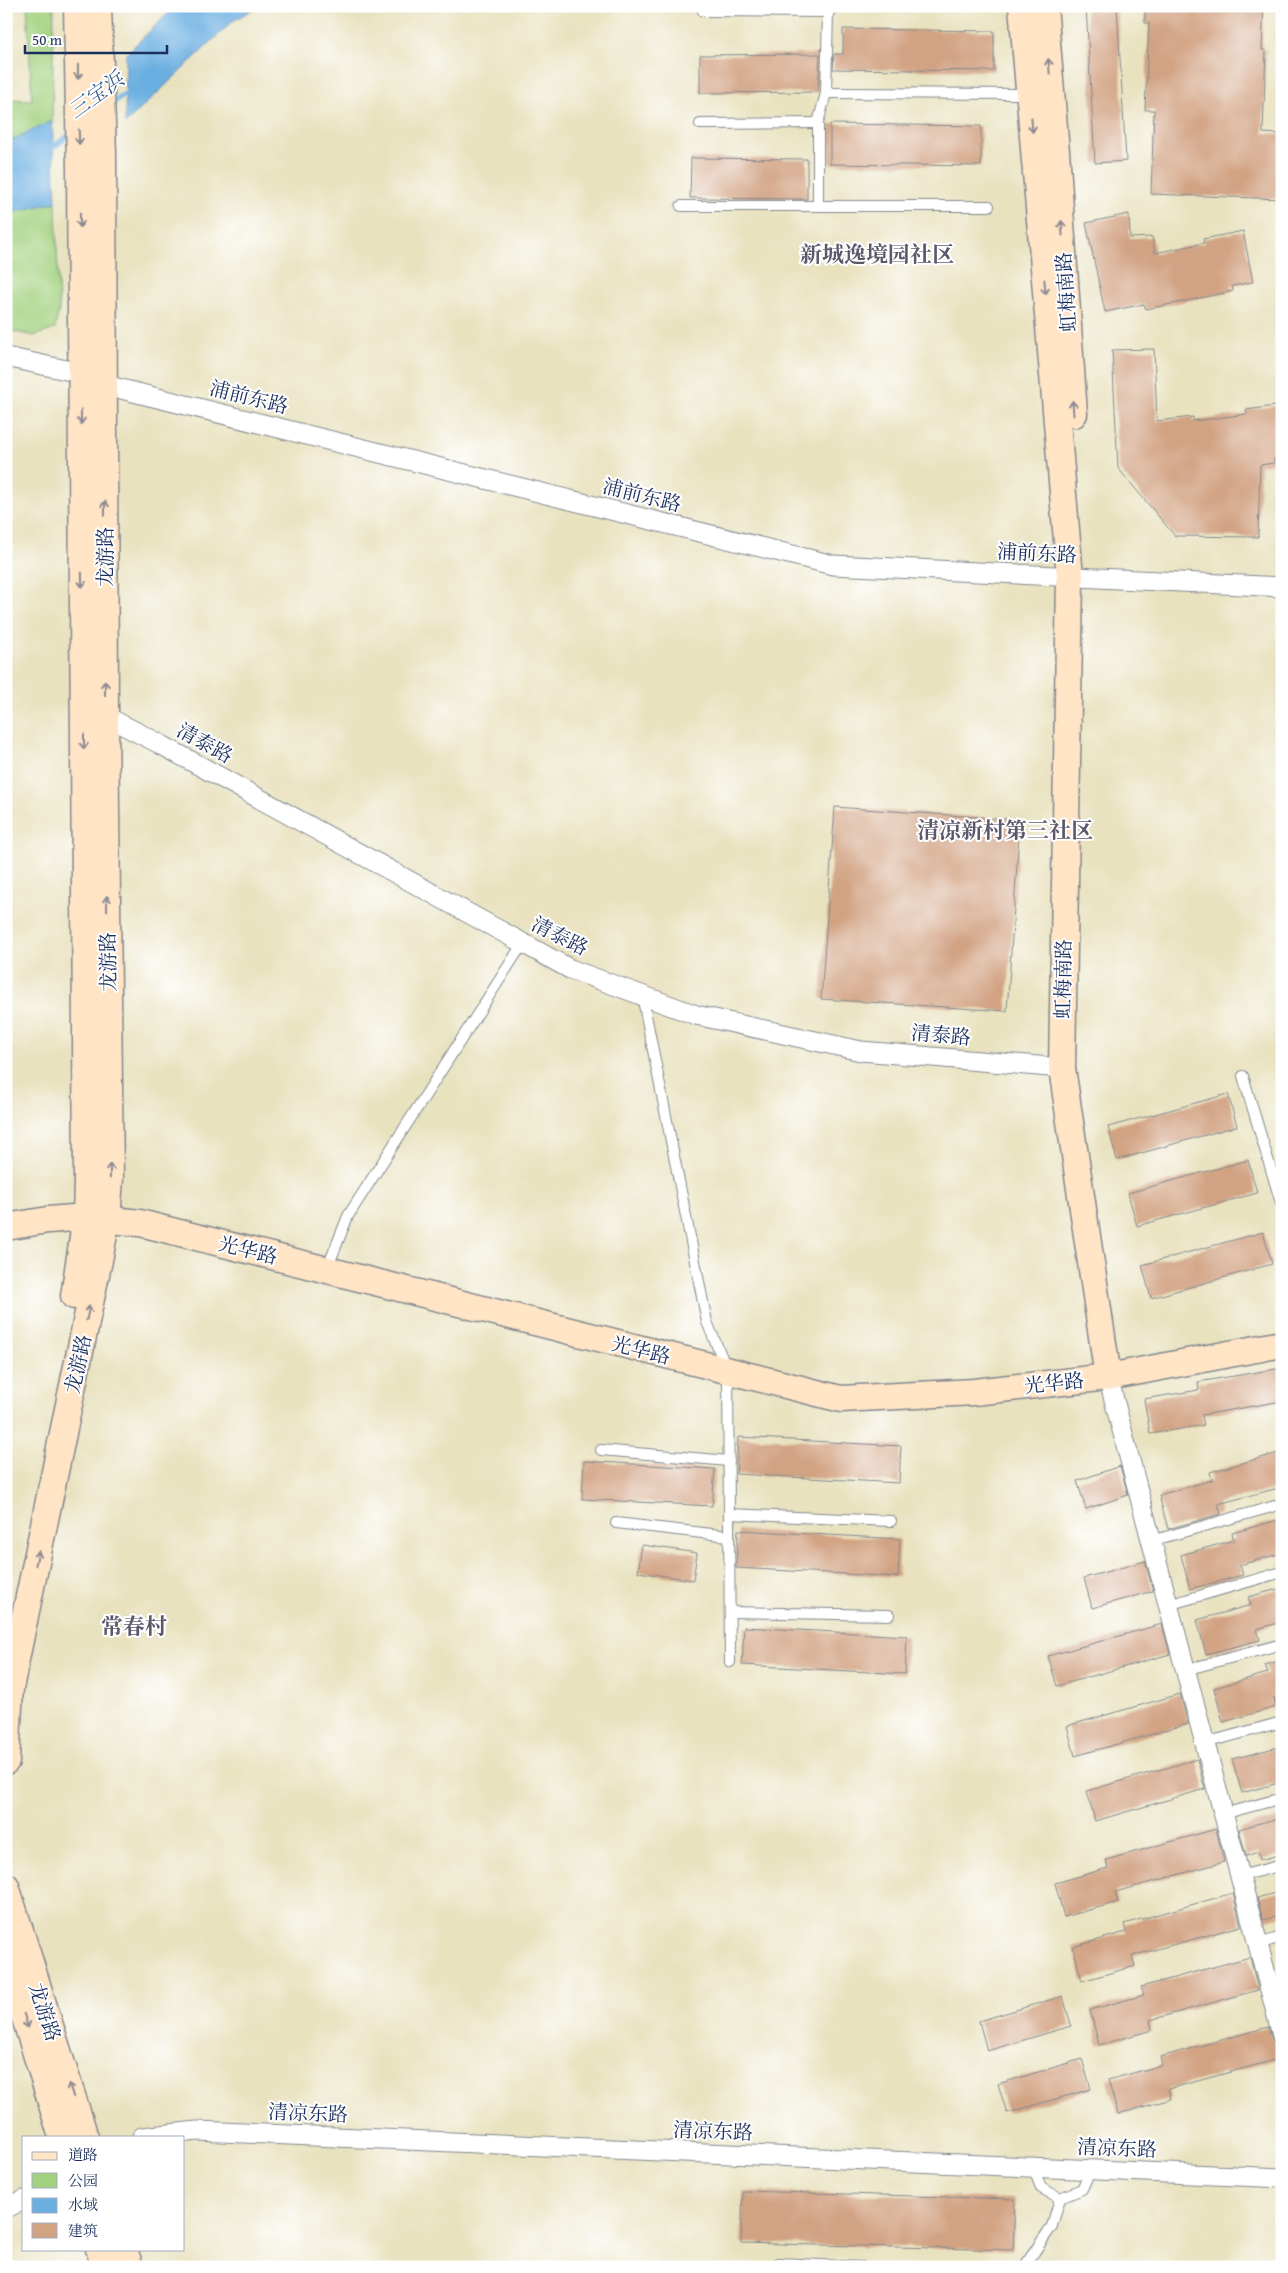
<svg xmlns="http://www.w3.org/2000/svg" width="1288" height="2273" font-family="'Gentium Book Plus','Noto Serif SC',serif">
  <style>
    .green { fill: #a2d17f; stroke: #5e806e }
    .water { fill: #6bafe1; stroke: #436fa0 }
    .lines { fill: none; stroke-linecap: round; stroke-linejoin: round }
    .stream { stroke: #6bafe1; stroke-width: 5.5 }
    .building { fill: #d2a383 }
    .lane-casing { stroke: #82888e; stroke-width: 12 }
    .street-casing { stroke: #82888e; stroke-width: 21 }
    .secondary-casing { stroke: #82888e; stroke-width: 29 }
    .lane { stroke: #fff; stroke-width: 10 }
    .street { stroke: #fff; stroke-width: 19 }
    .secondary { stroke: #ffe4c6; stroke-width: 26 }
    .oneway { stroke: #8d8a92 }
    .labels { text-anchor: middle; stroke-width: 4; stroke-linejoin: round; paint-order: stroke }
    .street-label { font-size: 20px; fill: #1b2f5e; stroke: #fff }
    .water-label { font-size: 21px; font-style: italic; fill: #375c8c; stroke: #fff }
    .quarter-label { font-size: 22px; font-weight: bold; fill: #5b586b; stroke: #fff }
  </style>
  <rect width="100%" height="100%" fill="#fff"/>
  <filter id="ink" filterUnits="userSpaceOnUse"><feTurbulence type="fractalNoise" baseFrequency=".02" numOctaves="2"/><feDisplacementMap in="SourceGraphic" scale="10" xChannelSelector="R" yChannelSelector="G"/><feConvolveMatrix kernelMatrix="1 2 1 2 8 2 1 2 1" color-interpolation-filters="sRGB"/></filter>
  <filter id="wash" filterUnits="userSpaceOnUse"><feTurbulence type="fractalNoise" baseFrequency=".0096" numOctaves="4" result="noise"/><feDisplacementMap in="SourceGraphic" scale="20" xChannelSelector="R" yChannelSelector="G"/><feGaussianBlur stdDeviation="1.12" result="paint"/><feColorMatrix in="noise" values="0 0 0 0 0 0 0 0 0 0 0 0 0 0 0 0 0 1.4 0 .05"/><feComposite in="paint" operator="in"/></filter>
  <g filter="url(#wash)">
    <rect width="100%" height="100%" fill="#e9e2bf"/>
    <g class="green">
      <path d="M27,6H54L52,121L6,143V99L32,100Z"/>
      <path d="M56,202L59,309L55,329L34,336L6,330V214Z"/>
    </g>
    <g class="water">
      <path d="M176,6H258L233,21L125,124L126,54Z"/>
      <path d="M52,121L56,202L6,214V143Z"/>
    </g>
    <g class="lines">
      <g class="stream">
        <path d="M109,106L132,89"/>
        <path d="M49,150L71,134"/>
      </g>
    </g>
    <g id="blocks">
      <g class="building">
        <path d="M1086,6H1117L1126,161L1095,163Z"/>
        <path d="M1145,6H1264L1262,50H1266L1263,133L1282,134V199L1151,194L1154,110H1145L1149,23H1145Z"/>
        <path d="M843,29L994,31V71L833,69L834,54H843Z"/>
        <path d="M820,54L818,92L700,93V55Z"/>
        <path d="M830,124L981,126V166L830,164Z"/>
        <path d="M691,158L807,159V199L690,198Z"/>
        <path d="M1129,214L1130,238L1152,237L1155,253L1204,243L1203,239L1243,231L1253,282L1232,286L1233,291L1177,303L1146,309L1144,304L1105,312L1086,223Z"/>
        <path d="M1154,349L1157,421L1193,417V421L1247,414L1246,410L1282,405V458L1274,459V463L1260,465L1258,537L1175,536L1118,468L1112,350Z"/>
        <path d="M835,807L1020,820L1007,1011L821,999Z"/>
        <path d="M1228,1094L1237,1126L1117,1160L1108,1127Z"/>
        <path d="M1248,1160L1257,1193L1137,1226L1128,1193Z"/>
        <path d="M1263,1232L1272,1264L1151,1298L1142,1265Z"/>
        <path d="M1282,1368V1401L1202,1415L1204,1425L1150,1434L1144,1399L1199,1390L1198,1382Z"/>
        <path d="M738,1437L901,1446L899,1483L736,1474Z"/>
        <path d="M1282,1452V1487L1218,1504L1221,1514L1168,1529L1159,1495L1212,1480L1210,1472Z"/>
        <path d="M584,1461L715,1469L712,1506L582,1499Z"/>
        <path d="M1120,1466L1128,1495L1086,1509L1077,1481Z"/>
        <path d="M1282,1519V1553L1240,1565L1243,1575L1190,1589L1181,1555L1234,1540L1232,1533Z"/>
        <path d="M738,1530L900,1539L898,1577L736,1568Z"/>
        <path d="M642,1545L697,1553L693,1580L638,1572Z"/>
        <path d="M1145,1561L1153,1591L1092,1608L1084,1578Z"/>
        <path d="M1282,1588V1622L1257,1629L1260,1640L1206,1654L1197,1620L1251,1605L1248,1597Z"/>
        <path d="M1162,1624L1170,1654L1057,1686L1048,1656Z"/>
        <path d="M744,1627L907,1636L905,1674L742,1665Z"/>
        <path d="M1282,1660V1707H1277L1274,1697L1276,1707L1223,1722L1214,1688L1268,1673L1265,1665Z"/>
        <path d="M1180,1694L1188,1724L1075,1756L1067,1726Z"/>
        <path d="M1282,1746V1782L1242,1793L1232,1759Z"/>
        <path d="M1197,1759L1205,1789L1095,1821L1087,1791Z"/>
        <path d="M1282,1817V1854L1260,1860L1258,1852L1246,1856L1239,1829Z"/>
        <path d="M1216,1829L1224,1862L1115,1892L1118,1902L1064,1917L1055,1883L1108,1868L1106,1860Z"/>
        <path d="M1282,1891V1915L1263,1920L1257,1898Z"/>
        <path d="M1233,1893L1241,1926L1132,1956L1135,1966L1082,1981L1073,1947L1126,1932L1124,1924Z"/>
        <path d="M1250,1957L1258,1990L1150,2020L1152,2030L1099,2045L1090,2010L1144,1995L1141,1987Z"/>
        <path d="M1063,1996L1071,2026L987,2051L979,2021Z"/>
        <path d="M1268,2027L1274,2043L1282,2046V2058L1168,2089L1171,2099L1118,2114L1108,2080L1162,2065L1160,2057Z"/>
        <path d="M1082,2059L1091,2089L1007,2113L998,2084Z"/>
        <path d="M743,2191L1015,2199L1013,2250L741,2243Z"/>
      </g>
    </g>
  </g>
  <g filter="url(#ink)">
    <use href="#blocks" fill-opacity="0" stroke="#82888e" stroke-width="1"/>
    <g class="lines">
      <g class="lane-casing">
        <g id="lane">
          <path d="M703,11L828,12L836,6"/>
          <path d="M826,93L1028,94"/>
          <path d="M700,124L818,123"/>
          <path d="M681,206H989"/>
          <path d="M818,206V123L826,93L828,12"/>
          <path d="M642,995L707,1322L728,1372L730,1662"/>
          <path d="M1243,1076L1282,1206"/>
          <path d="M327,1269L348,1216L523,943"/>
          <path d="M601,1450L729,1461"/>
          <path d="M729,1514L891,1521"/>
          <path d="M616,1523L729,1536"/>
          <path d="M1151,1541L1282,1504"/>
          <path d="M1168,1605L1282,1572"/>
          <path d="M730,1612L889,1615"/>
          <path d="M1185,1670L1282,1644"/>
          <path d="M1205,1743L1282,1722"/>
          <path d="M1223,1814L1282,1798"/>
          <path d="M1240,1876L1282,1865"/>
          <path d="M1258,1944L1282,1937"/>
          <path d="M1033,2167L1041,2188L1060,2198L1082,2189L1091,2169"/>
          <path d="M772,2267L779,2263L862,2267"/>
          <path d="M1024,2267L1052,2226L1060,2198"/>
        </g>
      </g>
      <g class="street-casing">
        <g id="street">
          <path d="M6,357L80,373L105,385L833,565L1282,587"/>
          <path d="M95,715L105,716L160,744L570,969L696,1015L861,1051L1062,1068"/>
          <path d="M1108,1377L1282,2035"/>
          <path d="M142,2137L197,2131L1282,2178"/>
          <path d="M6,2208L24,2200"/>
        </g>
      </g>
      <g class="secondary-casing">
        <g id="secondary">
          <path d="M1022,6L1070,577L1062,1068L1108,1377"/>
          <path d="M1044,6L1057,164L1074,414"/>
          <path d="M6,1227L48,1220L86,1217L140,1223L841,1399L974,1392L1108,1377L1282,1344"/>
          <path d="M74,1296L86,1217L87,1180L80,171L77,6"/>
          <path d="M6,1761L10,1688L99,1260L107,1219L110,1178L105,716L103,153L98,6"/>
          <path d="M6,1886L85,2137"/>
          <path d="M6,1957L62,2137"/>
          <path d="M99,2249L105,2267"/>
          <path d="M124,2249L130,2267"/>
        </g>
      </g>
      <use href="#lane" class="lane"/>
      <use href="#street" class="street"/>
      <use href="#secondary" class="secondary"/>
    </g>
    <defs><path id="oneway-shaft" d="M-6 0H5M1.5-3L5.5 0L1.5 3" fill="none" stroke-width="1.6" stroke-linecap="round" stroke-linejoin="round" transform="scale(1.25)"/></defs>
    <g class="oneway">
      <use href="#oneway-shaft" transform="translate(1049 66) rotate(-95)"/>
      <use href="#oneway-shaft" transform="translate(78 72) rotate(89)"/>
      <use href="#oneway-shaft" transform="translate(1032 125) rotate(85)"/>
      <use href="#oneway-shaft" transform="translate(79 137) rotate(88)"/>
      <use href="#oneway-shaft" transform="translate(80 220) rotate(90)"/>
      <use href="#oneway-shaft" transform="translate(1062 228) rotate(-94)"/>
      <use href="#oneway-shaft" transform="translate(1045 287) rotate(85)"/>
      <use href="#oneway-shaft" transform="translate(1073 408) rotate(-94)"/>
      <use href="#oneway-shaft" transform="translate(81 417) rotate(89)"/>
      <use href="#oneway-shaft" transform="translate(105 508) rotate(-90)"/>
      <use href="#oneway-shaft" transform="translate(82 580) rotate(89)"/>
      <use href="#oneway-shaft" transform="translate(105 688) rotate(-90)"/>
      <use href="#oneway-shaft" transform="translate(84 742) rotate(90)"/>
      <use href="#oneway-shaft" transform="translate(107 903) rotate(-91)"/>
      <use href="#oneway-shaft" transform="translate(110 1171) rotate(-90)"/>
      <use href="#oneway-shaft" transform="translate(88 1313) rotate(-78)"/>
      <use href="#oneway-shaft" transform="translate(37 1558) rotate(-78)"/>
      <use href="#oneway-shaft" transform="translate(26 2021) rotate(73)"/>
      <use href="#oneway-shaft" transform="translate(71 2090) rotate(-108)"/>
    </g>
  </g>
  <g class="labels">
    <g class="street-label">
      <text transform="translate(1066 292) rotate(-94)" y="7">虹梅南路</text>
      <text transform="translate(249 397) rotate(14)" y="7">浦前东路</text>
      <text transform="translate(642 495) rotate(14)" y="7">浦前东路</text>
      <text transform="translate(1037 553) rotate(3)" y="7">浦前东路</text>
      <text transform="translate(105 557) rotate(-90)" y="7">龙游路</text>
      <text transform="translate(205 743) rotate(29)" y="7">清泰路</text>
      <text transform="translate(560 936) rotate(27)" y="7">清泰路</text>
      <text transform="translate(108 962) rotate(-91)" y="7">龙游路</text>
      <text transform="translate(1063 979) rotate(-89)" y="7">虹梅南路</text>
      <text transform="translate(941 1035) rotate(5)" y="7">清泰路</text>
      <text transform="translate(248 1250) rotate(14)" y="7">光华路</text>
      <text transform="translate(641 1350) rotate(14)" y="7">光华路</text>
      <text transform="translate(78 1364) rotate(-78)" y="7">龙游路</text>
      <text transform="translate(1054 1383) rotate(-6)" y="7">光华路</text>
      <text transform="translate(45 2012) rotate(72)" y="7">龙游路</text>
      <text transform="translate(308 2113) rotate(2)" y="7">清凉东路</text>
      <text transform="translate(713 2131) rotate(2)" y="7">清凉东路</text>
      <text transform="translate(1117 2148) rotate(2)" y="7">清凉东路</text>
    </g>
    <g class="water-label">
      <text transform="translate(96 95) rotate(-36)" y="7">三宝浜</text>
    </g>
    <g class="quarter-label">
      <text x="877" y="262">新城逸境园社区</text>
      <text x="1005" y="838">清凉新村第三社区</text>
      <text x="134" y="1634">常春村</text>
    </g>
  </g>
  <rect width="1288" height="2273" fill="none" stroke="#fff" stroke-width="25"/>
  <rect x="22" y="2136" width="162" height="115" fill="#ffffff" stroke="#a4acbf"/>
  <rect x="32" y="2152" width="25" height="8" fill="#ffe4c6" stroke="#a4acbf"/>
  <text x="68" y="2160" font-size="15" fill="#1b2f5e">道路</text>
  <rect x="32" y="2173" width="25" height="15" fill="#a2d17f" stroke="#a4acbf"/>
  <text x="68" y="2186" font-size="15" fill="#1b2f5e">公园</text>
  <rect x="32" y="2198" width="25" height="15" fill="#6bafe1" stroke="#a4acbf"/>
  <text x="68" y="2210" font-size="15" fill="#1b2f5e">水域</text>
  <rect x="32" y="2223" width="25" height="15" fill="#d2a383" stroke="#a4acbf"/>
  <text x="68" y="2236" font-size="15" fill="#1b2f5e">建筑</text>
  <path d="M25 45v8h142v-8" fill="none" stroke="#1b2f5e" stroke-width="2.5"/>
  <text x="32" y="45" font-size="15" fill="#1b2f5e" stroke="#ffffff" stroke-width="4" paint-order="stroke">50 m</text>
</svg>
